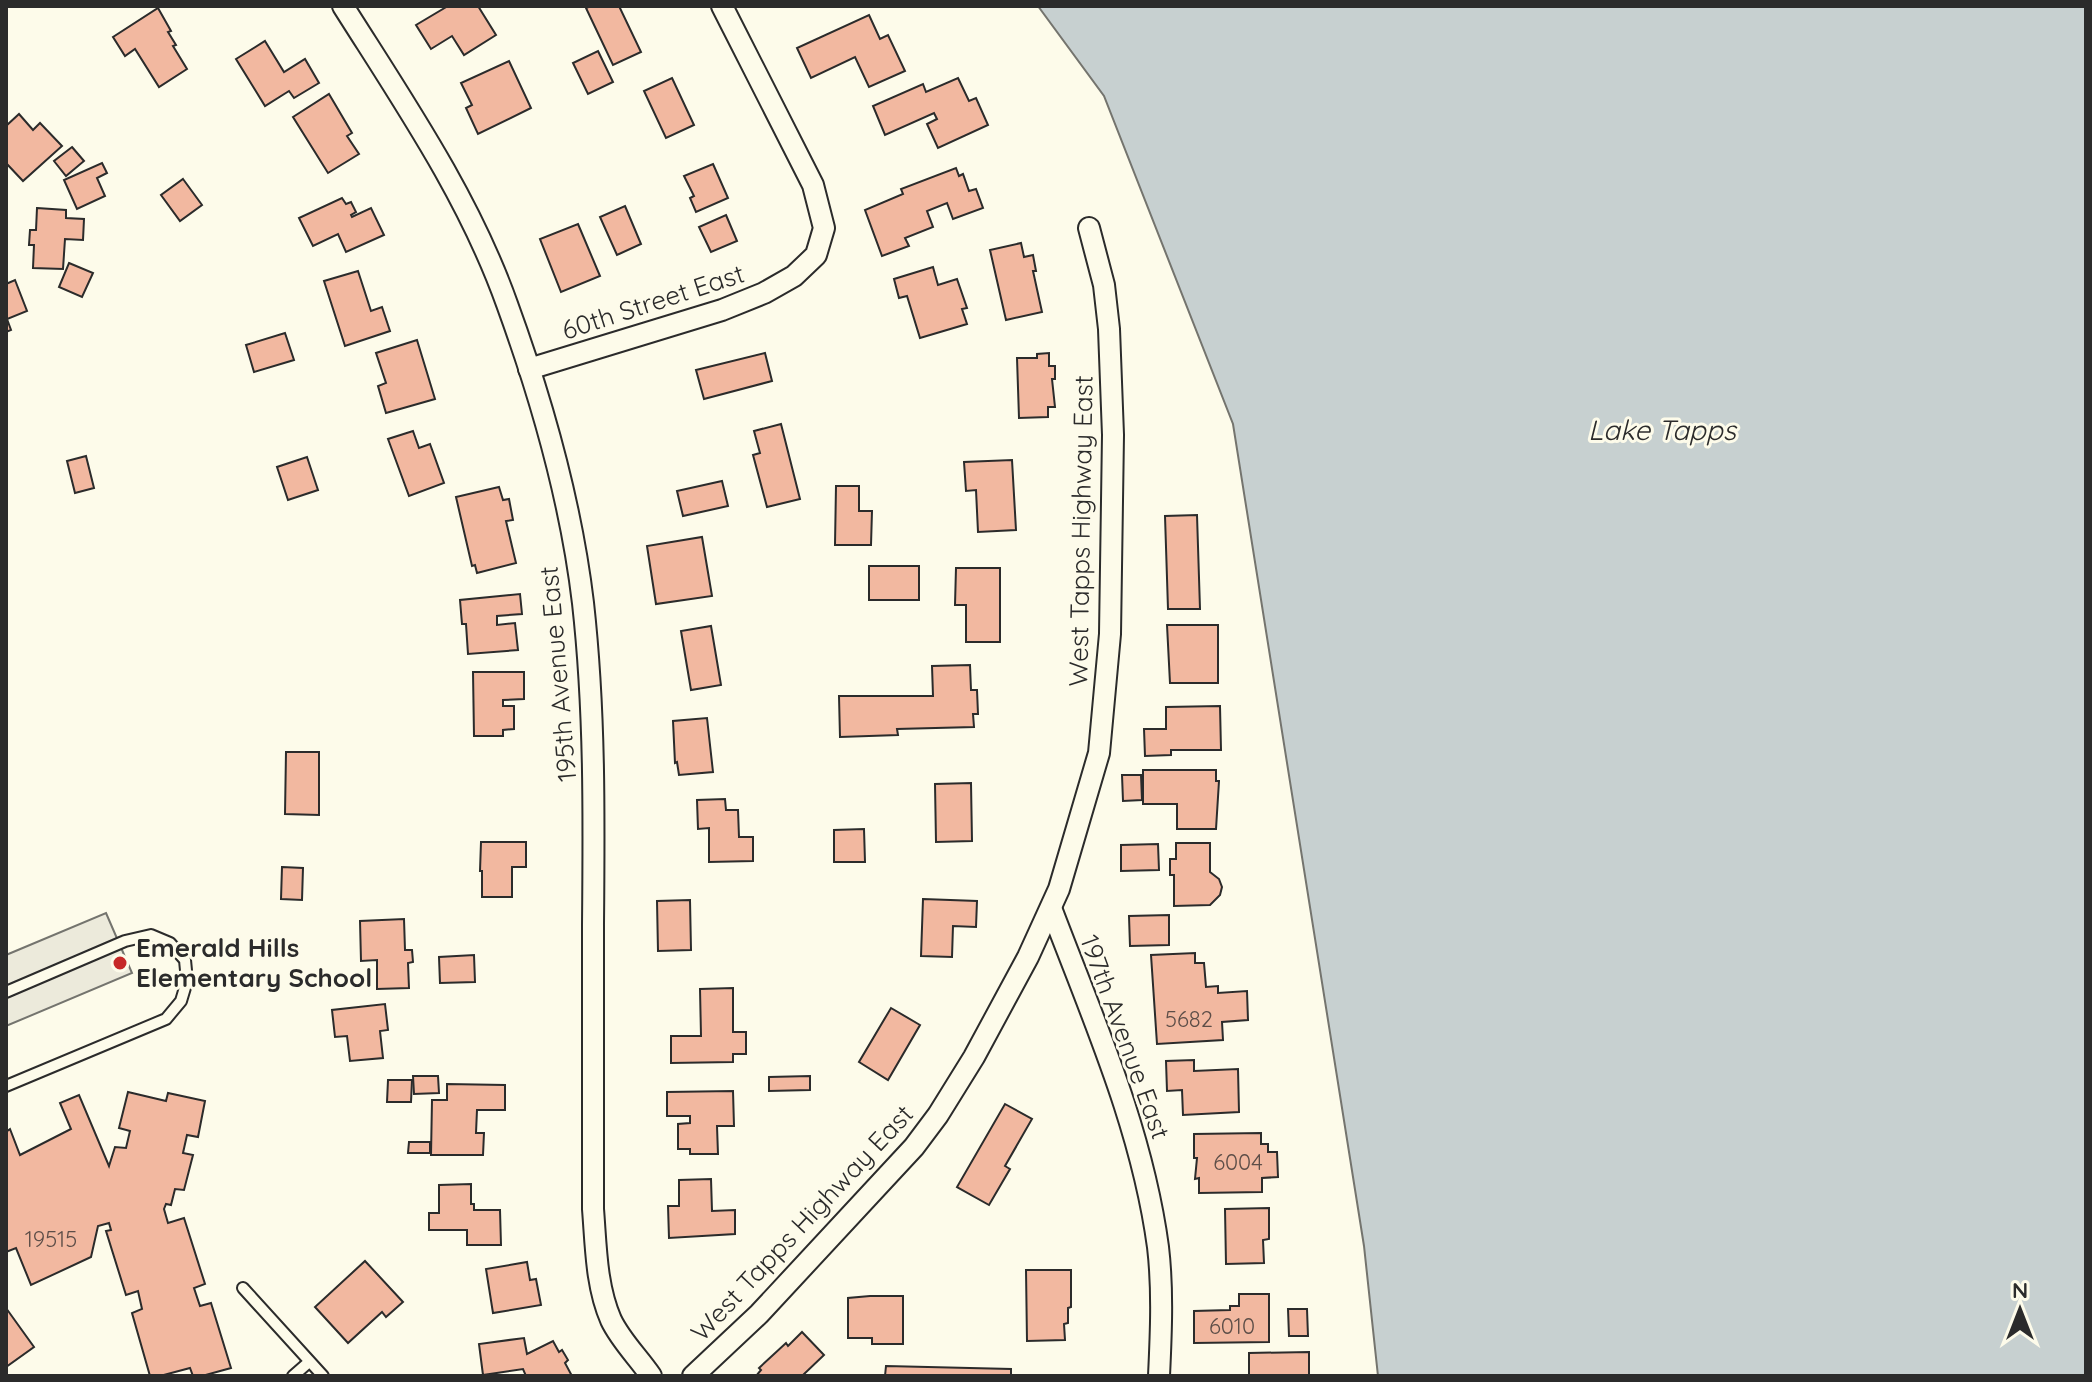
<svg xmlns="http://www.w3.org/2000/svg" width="2092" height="1382" font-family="Quicksand,sans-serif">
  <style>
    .parking { fill: #eceadb; stroke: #74746e; stroke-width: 2 }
    .water { fill: #c7d0d0; stroke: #74746e; stroke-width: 2 }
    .building { fill: #f2b8a0; stroke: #2b2b2b; stroke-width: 2 }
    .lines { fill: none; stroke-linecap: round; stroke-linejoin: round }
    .service-casing { stroke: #2b2b2b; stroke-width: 14 }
    .minor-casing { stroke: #2b2b2b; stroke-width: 24 }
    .service { stroke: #fdfbea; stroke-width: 10 }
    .minor { stroke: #fdfbea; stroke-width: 20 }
    .poi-dot { fill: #c62828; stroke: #fdfbea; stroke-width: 3 }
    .labels { text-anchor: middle; stroke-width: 6; stroke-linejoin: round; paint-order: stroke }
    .number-label { font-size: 22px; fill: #5d4e48 }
    .street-label { font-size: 26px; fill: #2b2b2b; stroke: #fdfbea }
    .poi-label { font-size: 26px; font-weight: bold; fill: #2b2b2b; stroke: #fdfbea; text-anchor: start }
    .water-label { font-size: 28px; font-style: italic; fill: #2b2b2b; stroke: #fdfbea }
  </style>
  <rect width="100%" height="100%" fill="#fdfbea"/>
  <path class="parking" d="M106,913L132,973L6,1026V955Z"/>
  <path class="water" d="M1038,6H2086V1376H1378L1364,1246L1233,424L1104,96Z"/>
  <g class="building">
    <path d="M448,6H478L496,35L464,55L452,36L431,49L416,25Z"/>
    <path d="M591,6H619L641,52L613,65L586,8Z"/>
    <path d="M158,8L171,31L168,32L176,45L173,46L187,69L159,87L135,49L125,56L113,37Z"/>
    <path d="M869,15L880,39L888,35L905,71L869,87L855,57L811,78L797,48Z"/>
    <path d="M265,41L284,72L305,59L319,83L294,98L289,91L265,106L236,59Z"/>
    <path d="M598,51L613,82L588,94L573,63Z"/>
    <path d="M509,61L531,108L478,134L466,108L472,105L461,83Z"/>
    <path d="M672,78L694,125L666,138L644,91Z"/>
    <path d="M958,78L969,101L976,98L988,125L938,148L927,124L937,119L934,113L885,135L873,106L923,84L926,92Z"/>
    <path d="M329,94L352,133L347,136L359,154L328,173L293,117Z"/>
    <path d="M19,114L33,130L40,123L62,146L23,181L6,163V126Z"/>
    <path d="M72,147L84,161L66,176L54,161Z"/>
    <path d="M102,163L107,173L97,178L105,196L77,209L64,180Z"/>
    <path d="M713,164L728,198L696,212L690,198L694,196L684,176Z"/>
    <path d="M956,168L959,176L963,174L969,191L976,189L983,208L953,219L947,203L927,211L933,227L905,238L909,246L882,256L865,210L903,194L901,189Z"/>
    <path d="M183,179L202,205L180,221L161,195Z"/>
    <path d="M342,198L346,204L351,202L356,212L351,215L352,217L371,208L384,235L346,252L338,234L313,246L299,218Z"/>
    <path d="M625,206L641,244L617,255L600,217Z"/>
    <path d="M37,208L66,210V218L84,219L83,240L65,239L63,269L33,268L34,245H29L30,230H36Z"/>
    <path d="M726,215L737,241L711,252L699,227Z"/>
    <path d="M578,224L600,276L561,292L540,239Z"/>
    <path d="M1021,243L1024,257L1033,255L1036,271H1033L1042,312L1006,320L990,250Z"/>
    <path d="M69,263L93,273L82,297L59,287Z"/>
    <path d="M933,267L938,285L957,279L967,308L962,309L967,324L920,338L907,296L899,298L894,279Z"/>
    <path d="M358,271L371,311L382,307L390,331L345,346L324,281Z"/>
    <path d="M15,280L27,311L7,319L11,330L6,332V284Z"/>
    <path d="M285,333L294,360L254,372L246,345Z"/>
    <path d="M417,340L435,399L386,413L378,386L386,383L376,353Z"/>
    <path d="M765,353L772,381L704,399L696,370Z"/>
    <path d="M1049,353V366H1055V379H1052L1055,407H1048V417L1019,418L1017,358H1037V354Z"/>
    <path d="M781,424L800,499L767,507L753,455L760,453L754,431Z"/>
    <path d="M413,431L419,448L430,444L444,483L409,496L388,439Z"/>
    <path d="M86,456L94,488L75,493L67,461Z"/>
    <path d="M307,457L318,490L288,500L277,467Z"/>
    <path d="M1012,460L1016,530L978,532L976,490L966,491L964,462Z"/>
    <path d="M722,481L728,506L683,516L677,491Z"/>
    <path d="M836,486H859V511H872L871,545H835Z"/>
    <path d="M499,487L503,500L509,499L513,520L506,521L516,563L477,573L475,565L472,566L456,497Z"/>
    <path d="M1197,515L1200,609H1168L1165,516Z"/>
    <path d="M702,537L712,596L656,604L647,546Z"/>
    <rect x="869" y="566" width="50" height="34"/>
    <path d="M956,568H1000V642H966V605H955Z"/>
    <path d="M520,594L522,614L497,616V625L515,623L518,650L468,654L466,624H462L460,600Z"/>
    <path d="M1167,625H1218V683H1170Z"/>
    <path d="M711,626L721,685L691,690L681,631Z"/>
    <path d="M970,665L971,690H977L978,714H973L974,727L897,729L898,735L840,737L839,696H933L932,666Z"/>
    <path d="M473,672H524V699L503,700V706H514V729L503,730V736H474Z"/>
    <path d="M1220,706L1221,750H1171V755L1145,756L1144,729H1166V707Z"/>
    <path d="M707,718L713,772L679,775L677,762L675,763L673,721Z"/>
    <path d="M286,752H319V815L285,814Z"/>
    <path d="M1143,770H1216V781H1219L1216,829H1177V804H1143Z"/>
    <path d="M1122,775H1141L1142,800L1123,801Z"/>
    <path d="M971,783L972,841L936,842L935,784Z"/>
    <path d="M725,799L726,810H738L739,837H753V861L709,862V828L698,829L697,800Z"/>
    <path d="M864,829L865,862H834V830Z"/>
    <path d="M481,842H526V867H512V897H482V871H480Z"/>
    <path d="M1176,843H1210V872L1219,879L1222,887L1220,895L1210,905L1174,906V875H1170V859H1176Z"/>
    <path d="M1158,844L1159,870L1121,871V845Z"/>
    <path d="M282,867L303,868L302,900L281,899Z"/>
    <path d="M923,899L977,901L976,927L953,926L952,957L921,956Z"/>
    <path d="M690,900L691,950L658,951L657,901Z"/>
    <path d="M1169,915V945L1130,946L1129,916Z"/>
    <path d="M404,919L405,950H412L413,962L408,963L409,988L377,989V960L361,961L360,921Z"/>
    <path d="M1195,953V963H1204L1206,987L1218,986V993L1247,991L1248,1020L1222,1022L1223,1040L1157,1044L1151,955Z"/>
    <path d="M474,955L475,982L440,983L439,957Z"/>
    <path d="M733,988V1032H746V1054H733V1062L671,1063V1036H701L700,989Z"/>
    <path d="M385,1004L388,1030L380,1031L383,1058L350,1061L347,1036L335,1037L332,1010Z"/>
    <path d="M891,1008L920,1025L888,1080L859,1062Z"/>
    <path d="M1194,1060V1071L1238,1069L1239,1112L1183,1115L1182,1090L1167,1091L1166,1061Z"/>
    <path d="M413,1076H438L439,1093L414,1094Z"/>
    <path d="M810,1076V1090L769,1091V1077Z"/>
    <path d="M388,1080H412L411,1102H387Z"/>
    <path d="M447,1084L505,1085V1110H477L476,1133H484L483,1155H431L432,1100H447Z"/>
    <path d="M733,1091L734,1126H717L718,1154H690V1149H678V1124L690,1123V1116H667V1092Z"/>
    <path d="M128,1092L166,1101L168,1093L205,1101L198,1137L187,1135L183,1153L193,1155L184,1190L175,1189L171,1205L166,1204L164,1209L168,1223L184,1218L205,1284L194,1288L200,1306L211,1303L231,1368L202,1376H193L190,1368L160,1376H150L132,1313L142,1309L138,1291L126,1295L106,1231L111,1230L109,1223L98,1226L91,1257L31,1285L16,1248L6,1252V1132L10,1129L20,1155L71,1129L60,1103L79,1095L109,1166L115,1147L126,1148L130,1131L119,1128Z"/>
    <path d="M1005,1104L1032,1119L1005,1166L1010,1169L989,1205L957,1187Z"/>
    <path d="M1261,1133V1144H1268V1152H1277L1278,1177L1262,1178V1192L1199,1193V1178L1195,1179L1197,1158H1194V1134Z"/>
    <path d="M409,1142H430V1153H408Z"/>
    <path d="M711,1179L712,1211L735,1210V1234L669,1238L668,1206H679V1180Z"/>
    <path d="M471,1184V1204H474V1210H500L501,1245H467V1230H429V1213H439V1185Z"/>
    <path d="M1269,1208V1239L1263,1240L1264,1263L1226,1264L1225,1209Z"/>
    <path d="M365,1261L403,1302L386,1317L382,1312L348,1343L315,1307Z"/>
    <path d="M527,1262L530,1280L536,1279L541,1305L493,1313L486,1269Z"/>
    <path d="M1026,1270H1071V1307L1068,1308V1323L1064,1324L1065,1340L1027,1341Z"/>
    <path d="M1239,1294H1269V1342L1194,1343V1311L1230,1310V1306H1239Z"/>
    <path d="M870,1296H903V1344H872V1338H848V1298Z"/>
    <path d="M6,1308L34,1347L6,1367Z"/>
    <path d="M1288,1309H1307L1308,1336H1289Z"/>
    <path d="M802,1332L824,1355L802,1376H756L761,1370L759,1368L786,1343L788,1346Z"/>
    <path d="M524,1338L527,1354L553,1341L559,1352L562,1350L568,1360L565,1363L572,1376H526L523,1369L483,1375L479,1344Z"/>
    <path d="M1309,1352V1375L1249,1376V1353Z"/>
    <path d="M886,1366L1011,1369V1376H885Z"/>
  </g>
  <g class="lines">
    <g class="service-casing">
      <g id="service">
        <path d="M6,992L125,941L151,935L170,943L185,960L187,981L181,1001L166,1019L6,1086"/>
        <path d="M243,1288L323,1376"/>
        <path d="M293,1376L309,1362"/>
      </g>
    </g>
    <g class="minor-casing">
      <g id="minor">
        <path d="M343,6C403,101 469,197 507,304C542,400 571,502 583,603C595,710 594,818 593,925C593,1020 593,1115 593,1209C596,1246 596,1286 611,1320C621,1341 638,1357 651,1376"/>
        <path d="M529,369L722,310L764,293L794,276L816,255L824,228L813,185L722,6"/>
        <path d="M1051,908C1093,1019 1142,1128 1158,1247C1163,1289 1161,1334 1159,1376"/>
        <path d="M693,1376L759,1314L914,1147L938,1115L974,1057L1028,957L1059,889L1099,753L1110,634L1113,435L1109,329L1104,285L1089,228"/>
      </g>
    </g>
    <use href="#service" class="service"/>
    <use href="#minor" class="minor"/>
  </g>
  <circle class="poi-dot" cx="120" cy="963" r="8"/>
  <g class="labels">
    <g class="number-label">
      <text x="1189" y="1027">5682</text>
      <text x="1238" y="1170">6004</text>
      <text x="51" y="1247">19515</text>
      <text x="1232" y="1334">6010</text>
    </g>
    <g class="street-label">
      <text transform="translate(653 302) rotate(-18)" y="9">60th Street East</text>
      <text transform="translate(1081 531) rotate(-89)" y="9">West Tapps Highway East</text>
      <text transform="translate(558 674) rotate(-95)" y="9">195th Avenue East</text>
      <text transform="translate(1125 1037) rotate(70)" y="9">197th Avenue East</text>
      <text transform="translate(802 1223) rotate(-47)" y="9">West Tapps Highway East</text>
    </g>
    <g class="poi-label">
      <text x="136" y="957">Emerald Hills<tspan x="136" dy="30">Elementary School</tspan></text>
    </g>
    <g class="water-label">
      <text x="1662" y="440">Lake Tapps</text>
    </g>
  </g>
  <rect width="2092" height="1382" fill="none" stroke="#2b2b2b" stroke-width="16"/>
  <g transform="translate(2020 1310)" stroke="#fdfbea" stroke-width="6" paint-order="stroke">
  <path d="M0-6L14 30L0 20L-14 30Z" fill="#2b2b2b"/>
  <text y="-12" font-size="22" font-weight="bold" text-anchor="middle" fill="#2b2b2b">N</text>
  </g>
</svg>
